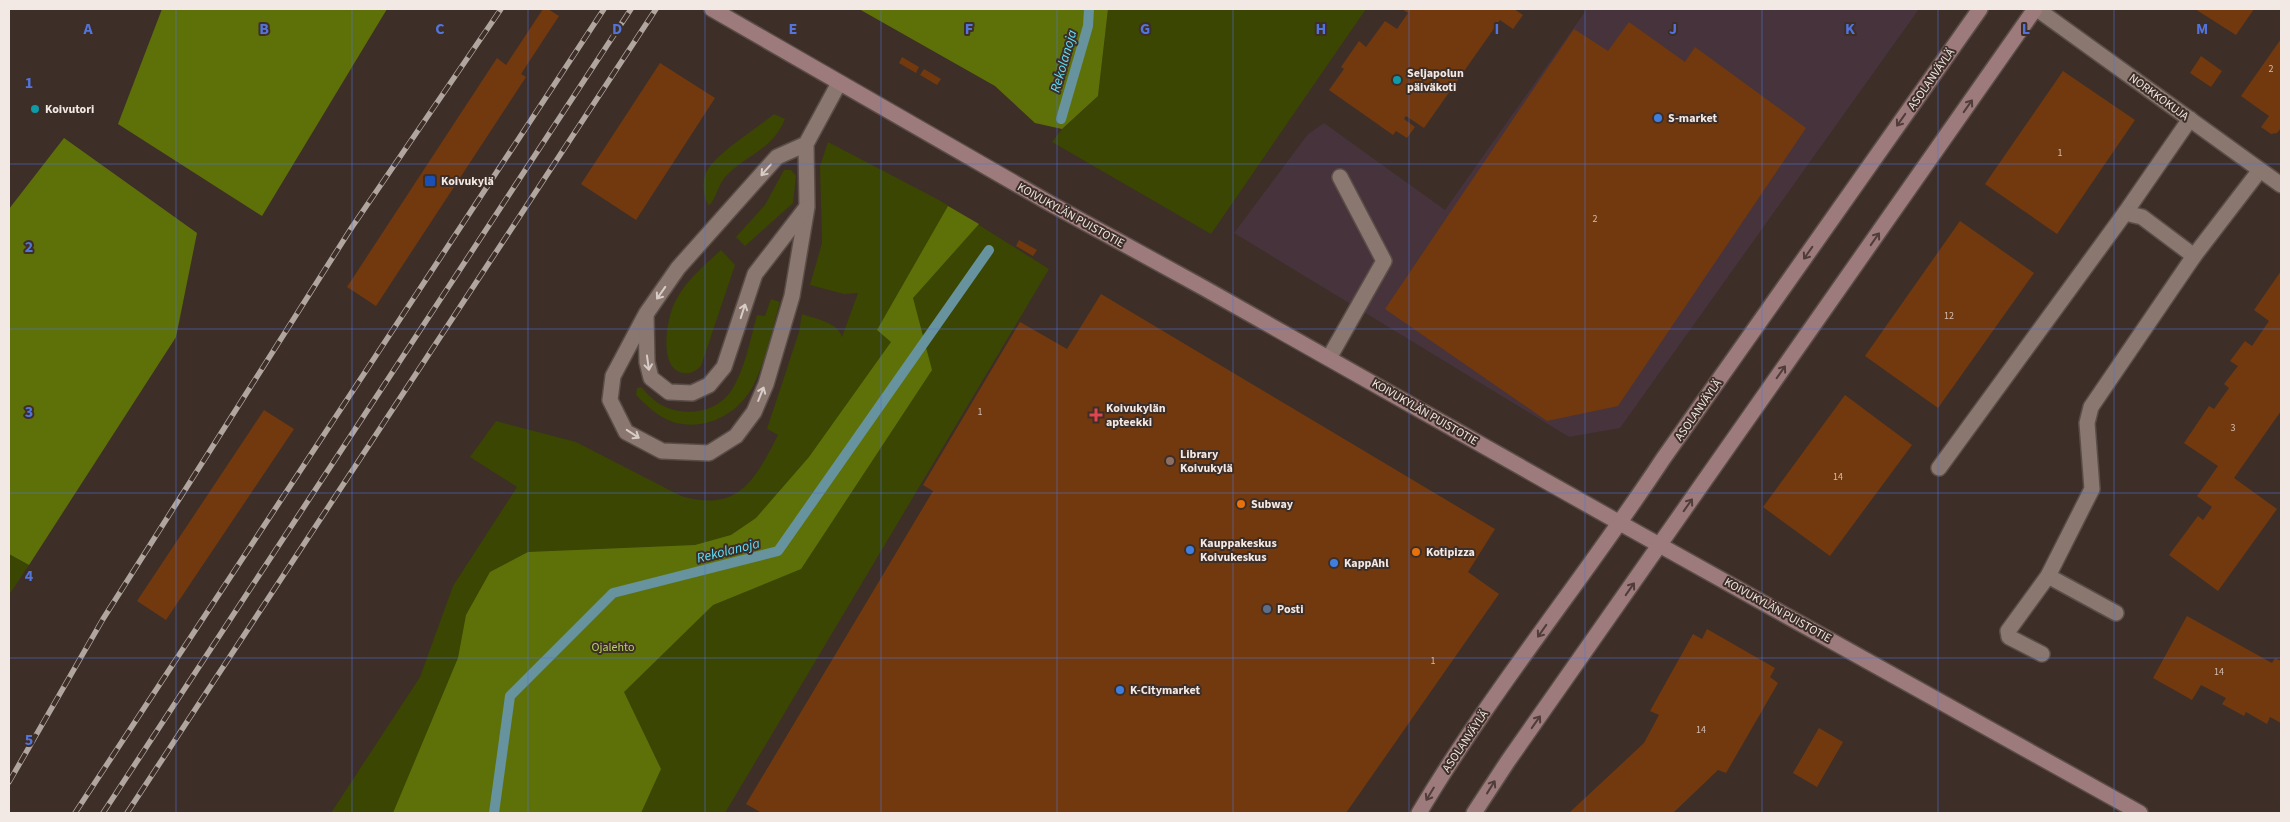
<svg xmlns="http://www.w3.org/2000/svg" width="2290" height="822" font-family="'Source Sans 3',sans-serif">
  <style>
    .commercial { fill: #46333c }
    .green { fill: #3a4602 }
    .forest { fill: #5e7109 }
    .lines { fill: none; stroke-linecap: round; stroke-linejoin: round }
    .stream { stroke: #66939d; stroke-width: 10 }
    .building { fill: #72390f }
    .lane-casing { stroke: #5a4d48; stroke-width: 18 }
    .street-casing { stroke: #5a4d48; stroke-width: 18 }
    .secondary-casing { stroke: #5a4d48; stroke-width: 18 }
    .lane { stroke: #897770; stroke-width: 15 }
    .street { stroke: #897770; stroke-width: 15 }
    .secondary { stroke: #9d7b7c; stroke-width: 15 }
    .rail-casing { stroke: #b1a5a0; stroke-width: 5.5 }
    .rail { stroke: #3d2e28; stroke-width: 4; stroke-dasharray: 11; stroke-linecap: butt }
    .oneway { stroke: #503d39 }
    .oneway2 { stroke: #d8ccc7 }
    .grid { fill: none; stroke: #5274db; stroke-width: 1; stroke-opacity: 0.55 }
    .culture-dot { fill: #0f9aa8; stroke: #3d2e28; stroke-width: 2 }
    .shop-dot { fill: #3f7fe0; stroke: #3d2e28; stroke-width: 2 }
    .transit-dot { fill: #1a4fb4; stroke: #3d2e28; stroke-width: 2 }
    .health-dot { fill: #e0444e; stroke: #3d2e28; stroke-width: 2 }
    .education-dot { fill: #8d6e63; stroke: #3d2e28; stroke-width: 2 }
    .food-dot { fill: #e8710a; stroke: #3d2e28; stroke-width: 2 }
    .service-dot { fill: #5c6f8a; stroke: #3d2e28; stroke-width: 2 }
    .labels { text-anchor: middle; stroke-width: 4; stroke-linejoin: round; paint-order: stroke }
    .number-label { font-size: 10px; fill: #d2bcaf }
    .poi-label { font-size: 12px; font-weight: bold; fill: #f2e8e4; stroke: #3d2e28; text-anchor: start }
    .street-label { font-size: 12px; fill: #f2e8e4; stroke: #3d2e28 }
    .park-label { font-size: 12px; fill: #b9d45c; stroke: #3d2e28 }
    .water-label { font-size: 14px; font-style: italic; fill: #5ddffc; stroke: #3d2e28 }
    .grid-label { font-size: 16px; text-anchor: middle; font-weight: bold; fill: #5274db; stroke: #3d2e28; stroke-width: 4; stroke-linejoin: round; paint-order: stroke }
  </style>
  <rect width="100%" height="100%" fill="#3d2e28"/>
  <path class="commercial" d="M1587,9H1919L1620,428L1569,437L1234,233L1308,134L1324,123L1445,210Z"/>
  <g class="green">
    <path d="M1108,9H1366L1211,234L1052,142L1062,129L1098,96Z"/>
    <path d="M774,114L785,119C773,149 748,154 727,175C718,184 717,197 709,206C703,196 701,180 708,169C720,151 756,129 774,114Z"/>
    <path d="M828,142L939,200L1049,269L725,813H331L420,677L453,586L517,487L470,457L496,421L576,442L681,496C738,513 755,480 778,435L767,429L799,332L802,314C815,319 838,322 842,337L858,293L844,294L810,285L822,243L820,166Z"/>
    <path d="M784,170H791L796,176L793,203L745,246L736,237L765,205Z"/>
    <path d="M721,250L735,265L701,366C696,371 691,374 684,373C657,370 667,317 675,302C686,280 704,266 721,250Z"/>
    <path d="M771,299L780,302C773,326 766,360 755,382C741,413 706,432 673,422C658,417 646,405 636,395L637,388L641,387C646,392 652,399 658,403C680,417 715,415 731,391C745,370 750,340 757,315L765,316Z"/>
    <path d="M9,554L29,565L9,595Z"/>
  </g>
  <g class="forest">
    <path d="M162,9H387L262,216L118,124Z"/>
    <path d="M859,9H1108L1098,96L1062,129L1035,123L995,86Z"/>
    <path d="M64,138L197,233L176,337L29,565L9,554V209Z"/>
    <path d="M948,206L979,224L913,298L932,370L801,569L713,605L624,692L661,769L641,813H393L458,658L466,615L490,572L528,552L695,545L731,535L756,518L809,457L891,342L877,330Z"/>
  </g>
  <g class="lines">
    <g class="stream">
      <path d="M1061,119L1088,26L1089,9"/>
      <path d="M494,813L510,696L613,593L778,551L989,250"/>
    </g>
  </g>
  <g class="building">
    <path d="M543,9H548L559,16L521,74L526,77L376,306L347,287L497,58L506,65Z"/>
    <path d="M1402,9H1514L1523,15L1513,29L1500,20L1424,128L1406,116L1404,119L1415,127L1407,138L1396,131L1393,135L1329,90L1344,69L1341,67L1359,41L1366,47L1385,21L1397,29L1408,13Z"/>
    <path d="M2195,9H2254L2236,35Z"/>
    <path d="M1629,22L1685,62L1695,47L1806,128L1618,406L1547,421L1385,309L1574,29L1608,51Z"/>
    <path d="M2281,39V128L2277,133L2271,134L2261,127L2269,116L2241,96Z"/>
    <path d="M2201,56L2222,71L2211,87L2190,73Z"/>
    <path d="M902,57L919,67L916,73L899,63Z"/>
    <path d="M660,63L715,98L636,220L581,184Z"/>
    <path d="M924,69L941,79L937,85L920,75Z"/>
    <path d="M2063,71L2135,120L2057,234L1985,184Z"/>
    <path d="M1960,221L2034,273L1938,408L1865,356Z"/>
    <path d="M1019,240L1037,250L1033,256L1016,246Z"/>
    <path d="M2281,271V411L2234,478L2277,509L2218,591L2169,555L2198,516L2203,520L2212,507L2197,496L2218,466L2184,443L2209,406L2214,409L2229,388L2224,384L2238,366L2230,361L2245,341L2252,346L2269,321L2254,310Z"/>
    <path d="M1101,294L1495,529L1468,572L1499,594L1346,813H762L746,804L933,491L923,485L1020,322L1067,349Z"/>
    <path d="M1845,395L1912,445L1830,556L1763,507Z"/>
    <path d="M264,410L294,429L166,620L137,601Z"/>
    <path d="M2187,616L2272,663L2275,658L2281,661V723L2270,717L2267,724L2246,712L2244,716L2222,704L2226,698L2201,685L2192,700L2153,678Z"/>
    <path d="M1707,629L1775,668L1770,677L1778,683L1726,773L1718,770L1673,813H1569L1644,743L1659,715L1650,711L1693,634L1702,639Z"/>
    <path d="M1819,728L1843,742L1817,787L1793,773Z"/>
  </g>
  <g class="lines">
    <g class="lane-casing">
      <g id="lane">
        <path d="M806,144L777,157L678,268L646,314L613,376L610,400L626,432L662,451L709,453L736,436L754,412L766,384L792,296L807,207L806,144L839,83"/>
        <path d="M2125,213L2190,119"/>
        <path d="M646,316L647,362L651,378L669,392L692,393L709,385L724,367L755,274L806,208"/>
        <path d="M1329,358L1384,261L1340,177"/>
        <path d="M1939,468L2125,213L2142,217L2194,256"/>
        <path d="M2048,576L2116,613"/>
        <path d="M2042,654L2009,637L2008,631L2048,576L2092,489L2087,423L2091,407L2194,256L2260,170"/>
      </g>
    </g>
    <g class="street-casing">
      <path id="street" d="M2037,9L2281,185"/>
    </g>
    <g class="secondary-casing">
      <g id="secondary">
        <path d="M712,9L1051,204L1204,288L1620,523L2140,813"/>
        <path d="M1419,813C1492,690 1584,579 1663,459L1980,9"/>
        <path d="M1474,813L1508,761L2035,9"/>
      </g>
    </g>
    <use href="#lane" class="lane"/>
    <use href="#street" class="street"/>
    <use href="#secondary" class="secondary"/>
    <g class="rail-casing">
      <g id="rail">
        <path d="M9,782L103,619L352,227L501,9"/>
        <path d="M75,813L604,9"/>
        <path d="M103,813L631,9"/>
        <path d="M127,813L656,9"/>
      </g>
    </g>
    <use href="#rail" class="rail"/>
  </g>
  <defs><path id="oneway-shaft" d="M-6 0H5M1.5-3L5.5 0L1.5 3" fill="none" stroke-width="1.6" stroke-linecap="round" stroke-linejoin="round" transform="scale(1.25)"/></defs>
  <g class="oneway">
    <use href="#oneway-shaft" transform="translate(1968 106) rotate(-55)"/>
    <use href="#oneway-shaft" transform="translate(1901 120) rotate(125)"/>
    <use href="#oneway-shaft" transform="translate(1875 239) rotate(-55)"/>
    <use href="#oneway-shaft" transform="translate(1808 253) rotate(125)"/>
    <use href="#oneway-shaft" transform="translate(1781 372) rotate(-55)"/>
    <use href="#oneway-shaft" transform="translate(1688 505) rotate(-55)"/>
    <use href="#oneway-shaft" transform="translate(1630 589) rotate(-55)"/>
    <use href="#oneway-shaft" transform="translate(1542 631) rotate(125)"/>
    <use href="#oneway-shaft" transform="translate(1536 722) rotate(-55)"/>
    <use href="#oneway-shaft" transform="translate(1491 787) rotate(-58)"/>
    <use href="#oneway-shaft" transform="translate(1430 794) rotate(121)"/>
  </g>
  <g class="oneway2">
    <use href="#oneway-shaft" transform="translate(766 170) rotate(131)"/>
    <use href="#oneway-shaft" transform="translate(661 293) rotate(125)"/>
    <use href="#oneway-shaft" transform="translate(743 311) rotate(-72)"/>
    <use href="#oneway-shaft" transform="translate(648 363) rotate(82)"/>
    <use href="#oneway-shaft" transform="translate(761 394) rotate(-68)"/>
    <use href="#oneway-shaft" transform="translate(633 434) rotate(33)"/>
  </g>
  <path class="grid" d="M176,9V813M352,9V813M528,9V813M705,9V813M881,9V813M1057,9V813M1233,9V813M1409,9V813M1585,9V813M1762,9V813M1938,9V813M2114,9V813M9,164H2281M9,329H2281M9,493H2281M9,658H2281"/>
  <g class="culture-dot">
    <circle cx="1397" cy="80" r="5"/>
    <circle cx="35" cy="109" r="5"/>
  </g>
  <g class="shop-dot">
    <circle cx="1658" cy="118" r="5"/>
    <circle cx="1190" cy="550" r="5"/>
    <circle cx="1334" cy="563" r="5"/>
    <circle cx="1120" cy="690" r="5"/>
  </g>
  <rect class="transit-dot" x="424" y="175" width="12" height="12" rx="2.5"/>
  <path class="health-dot" d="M1093.5 407.5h5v5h5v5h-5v5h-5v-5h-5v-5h5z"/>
  <circle class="education-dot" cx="1170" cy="461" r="5"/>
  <g class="food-dot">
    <circle cx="1241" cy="504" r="5"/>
    <circle cx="1416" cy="552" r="5"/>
  </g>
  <circle class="service-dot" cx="1267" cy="609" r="5"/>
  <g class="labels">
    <g class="number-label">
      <text x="2271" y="72">2</text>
      <text x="2060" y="156">1</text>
      <text x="1595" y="222">2</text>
      <text x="1949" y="319">12</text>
      <text x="980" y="415">1</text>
      <text x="2233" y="431">3</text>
      <text x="1838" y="480">14</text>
      <text x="1433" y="664">1</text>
      <text x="2219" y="675">14</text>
      <text x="1701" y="733">14</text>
    </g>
    <g class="poi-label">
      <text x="1407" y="77">Seljapolun<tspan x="1407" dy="14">päiväkoti</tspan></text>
      <text x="45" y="113">Koivutori</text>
      <text x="1668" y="122">S-market</text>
      <text x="441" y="185">Koivukylä</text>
      <text x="1106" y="412">Koivukylän<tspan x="1106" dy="14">apteekki</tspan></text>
      <text x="1180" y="458">Library<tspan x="1180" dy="14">Koivukylä</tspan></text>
      <text x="1251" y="508">Subway</text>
      <text x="1200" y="547">Kauppakeskus<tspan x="1200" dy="14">Koivukeskus</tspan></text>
      <text x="1426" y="556">Kotipizza</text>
      <text x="1344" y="567">KappAhl</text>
      <text x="1277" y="613">Posti</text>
      <text x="1130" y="694">K-Citymarket</text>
    </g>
    <g class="street-label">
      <text transform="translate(1931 79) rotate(-55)" y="4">ASOLANVÄYLÄ</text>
      <text transform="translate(2159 97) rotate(36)" y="4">NORKKOKUJA</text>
      <text transform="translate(1071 215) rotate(29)" y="4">KOIVUKYLÄN PUISTOTIE</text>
      <text transform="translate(1698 410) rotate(-55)" y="4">ASOLANVÄYLÄ</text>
      <text transform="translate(1425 412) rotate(30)" y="4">KOIVUKYLÄN PUISTOTIE</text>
      <text transform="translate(1778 610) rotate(29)" y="4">KOIVUKYLÄN PUISTOTIE</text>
      <text transform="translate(1465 741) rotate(-56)" y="4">ASOLANVÄYLÄ</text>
    </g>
    <g class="park-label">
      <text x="613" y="651">Ojalehto</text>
    </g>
    <g class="water-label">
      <text transform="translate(1063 61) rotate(-74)" y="5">Rekolanoja</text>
      <text transform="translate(728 550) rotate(-14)" y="5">Rekolanoja</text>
    </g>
  </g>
  <g class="grid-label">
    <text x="88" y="34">A</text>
    <text x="264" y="34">B</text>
    <text x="440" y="34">C</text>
    <text x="617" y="34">D</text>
    <text x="793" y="34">E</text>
    <text x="969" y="34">F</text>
    <text x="1145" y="34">G</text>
    <text x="1321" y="34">H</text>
    <text x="1497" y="34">I</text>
    <text x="1673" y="34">J</text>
    <text x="1850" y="34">K</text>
    <text x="2026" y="34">L</text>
    <text x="2202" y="34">M</text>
    <text x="29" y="88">1</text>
    <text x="29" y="252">2</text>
    <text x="29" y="417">3</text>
    <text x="29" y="581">4</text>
    <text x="29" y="745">5</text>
  </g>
  <rect width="2290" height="822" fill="none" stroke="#f2e8e4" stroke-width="20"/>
</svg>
